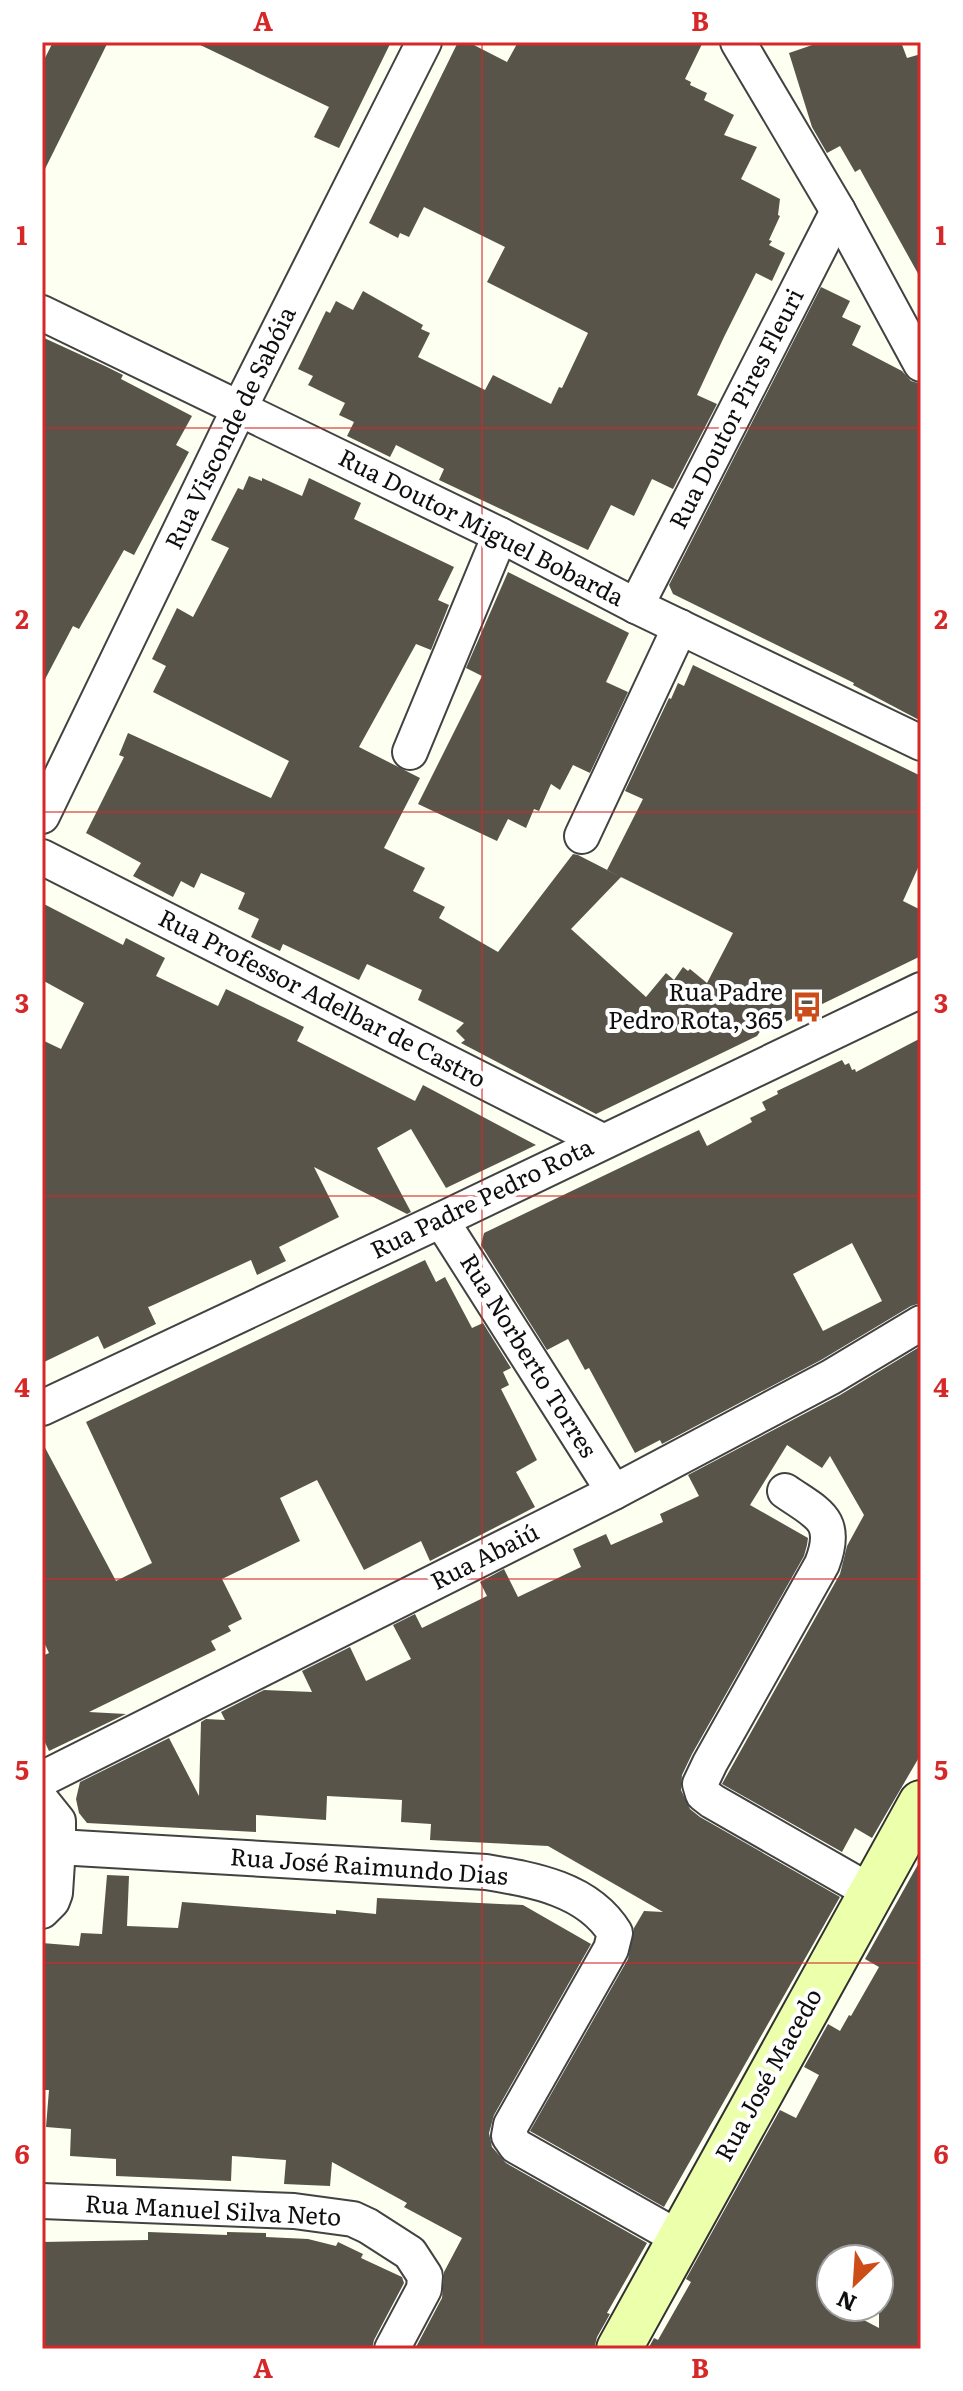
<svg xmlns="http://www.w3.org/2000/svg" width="963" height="2391" font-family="Literata,serif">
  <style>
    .building { fill: #59544a; fill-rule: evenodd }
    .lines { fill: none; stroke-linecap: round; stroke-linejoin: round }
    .street-casing { stroke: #424242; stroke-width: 38 }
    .secondary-casing { stroke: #313131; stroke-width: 48 }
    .street { stroke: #fff; stroke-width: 34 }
    .secondary { stroke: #ecffab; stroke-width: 44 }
    .grid { fill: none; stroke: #d62828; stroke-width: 2; stroke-opacity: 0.55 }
    .labels { text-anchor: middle; stroke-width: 8; stroke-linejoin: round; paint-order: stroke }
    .street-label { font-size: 24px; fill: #0f0f0f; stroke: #fff }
    .poi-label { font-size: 24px; fill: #0f0f0f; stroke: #fff; text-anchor: end }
    .neatline { fill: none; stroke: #d62828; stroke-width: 3 }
    .grid-label { font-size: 26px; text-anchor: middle; font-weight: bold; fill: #d62828 }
  </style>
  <rect width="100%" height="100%" fill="#fdfff0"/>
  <g class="building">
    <path d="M53,42H108L42,175V64Z"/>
    <path d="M194,42H391L339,148L314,137L329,107Z"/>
    <path d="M458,42H468L507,62L518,42H703L685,79L691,82L690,85L707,93L704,100L734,115L724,135L757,147L741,179L780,199L778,215L780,216L769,240L772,241L769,245L785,253L772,281L756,273L724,337L697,395L717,404L673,489L652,479L634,516L611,505L588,550L439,480L444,469L396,445L390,457L347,436L354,422L339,415L345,403L308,385L313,376L298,369L326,311L330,313L336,301L353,310L363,291L423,325L421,329L430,333L418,357L485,390L493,375L551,404L559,387L562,388L588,333L487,282L505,247L424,207L409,237L400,233L398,238L369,223Z"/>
    <path d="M821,42H901L907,58L921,54V279L860,169L855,172L840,146L827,153L812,127L789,53Z"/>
    <path d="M821,287L850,301L842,317L861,326L852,345L902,371L911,381L921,384V721L853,685L854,683L673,594L669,585Z"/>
    <path d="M42,337L105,366L123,375L121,379L192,416L176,445L189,452L134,555L124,550L79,629L73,626L42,685Z"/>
    <path d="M249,476L262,481V478L302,496L309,478L361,503L354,519L454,567L438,600L449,605L431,650L416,644L359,747L420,778L384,848L425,868L413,891L445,907L439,918L498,952L573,854L578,855L621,877L571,929L646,997L666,973L674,980L683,967L688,971L690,969L707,983L733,933L607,870L643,799L625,791L669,698L671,699L678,683L684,686L693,665L921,776V861L903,901L921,910V956L779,1025L770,1017L757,1036L596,1114L461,1043L465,1040L456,1031L464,1023L418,1000L422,990L367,964L359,980L283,944L280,951L251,937L259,919L238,909L245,893L201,873L194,888L181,881L173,897L133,876L141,863L86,833L124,757L119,755L128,733L271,798L289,761L153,692L166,666L152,659L177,608L193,617L229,548L211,540L238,488L243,490Z"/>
    <path d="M508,572L629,633L606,682L628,692L590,773L573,765L560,790L551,784L539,811L534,809L526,828L508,819L497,841L418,804L482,676L466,668Z"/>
    <path d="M42,903L123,945L126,938L165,958L156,976L218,1006L226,989L304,1027L297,1041L415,1101L423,1085L536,1145L446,1188L411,1129L377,1148L411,1212L407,1214L314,1167L339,1217L279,1247L286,1261L257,1275L251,1260L151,1306L148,1307L156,1324L104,1349L98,1336L42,1363V1040L61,1049L84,1003L42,980Z"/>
    <path d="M921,1038V1303L911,1306L821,1360L662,1444L660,1440L635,1453L589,1368L585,1370L568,1339L547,1350L481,1245L484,1233L699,1130L707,1146L752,1122L750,1118L766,1110L762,1102L778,1094L777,1091L842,1060L845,1065L849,1063L852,1070L855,1069L856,1072ZM852,1243L882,1301L823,1331L793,1274Z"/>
    <path d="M425,1260L436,1282L445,1277L472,1328L483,1323L511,1368L503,1372L509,1385L501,1389L537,1460L516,1472L535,1507L430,1561L421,1541L364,1570L317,1480L280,1498L300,1541L222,1579L242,1619L228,1626L231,1631L211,1641L216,1650L89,1712L126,1714L49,1751L42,1736V1656L49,1653L42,1638V1442L116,1581L152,1563L86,1422Z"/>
    <path d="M921,1346V1754L872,1838L855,1828L842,1852L722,1784L840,1574L847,1546L864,1515L830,1456L822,1468L787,1445L750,1505L808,1538L807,1545L804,1556L692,1754L682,1775L681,1790L690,1809L700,1817L840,1897L664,2207L530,2131L628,1959L634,1928L644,1911L663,1912L548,1846L430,1840L431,1824L401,1822L402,1800L327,1796L326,1820L256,1815V1832L87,1823L79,1813L76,1799L80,1782L169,1738L199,1796L201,1722L206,1719L225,1720L221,1712L264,1690L312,1692L302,1671L350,1647L366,1681L411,1659L393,1625L415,1614L422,1628L487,1596L480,1582L504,1569L518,1597L581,1567L573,1549L606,1534L611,1545L663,1522L660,1514L699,1496L688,1475L840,1395Z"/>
    <path d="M921,1859V2349H648L654,2338L658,2340L691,2282L686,2279L780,2110L796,2118L819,2075L804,2067L828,2024L840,2031L849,2015L851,2016L879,1967L865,1959ZM845,2254L853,2259H879V2328L839,2307H831V2303L821,2298L831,2280V2259H842Z"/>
    <path d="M107,1875L129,1876L127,1926L178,1928L182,1902L336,1914V1910L376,1914L377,1898L523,1905L591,1944L494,2115L489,2133L492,2147L506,2163L647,2243L607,2313L610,2314L597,2337L594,2349H415L442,2298L444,2272L462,2238L404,2207L407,2203L332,2162L330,2186L284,2184L286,2160L232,2156L231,2181L116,2176V2159L70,2156L71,2129L46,2127L49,2090H42V1943L79,1946L81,1933L102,1934Z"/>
    <path d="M148,2232L227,2235V2232L266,2233V2237L308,2239L336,2246L338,2242L363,2254L361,2258L402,2277L404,2283L374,2340L372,2349H42V2242L148,2240Z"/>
  </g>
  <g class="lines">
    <g class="street-casing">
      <g id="street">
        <path d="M738,42L838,211L921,364"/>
        <path d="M42,313L500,535L636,606L921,743"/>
        <path d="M636,606L838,211"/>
        <path d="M410,752L500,535"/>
        <path d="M42,816L240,407L424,42"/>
        <path d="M582,836L680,627"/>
        <path d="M42,857L602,1141"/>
        <path d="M441,1220L614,1492"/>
        <path d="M42,1408L441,1220L921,990"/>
        <path d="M785,1491C818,1514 839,1519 822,1564L710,1763L700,1784L703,1794L712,1801L871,1892"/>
        <path d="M42,1779L614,1492L831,1377L921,1323"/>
        <path d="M42,1801L58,1821V1847L55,1893L52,1901L42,1911"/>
        <path d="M58,1847L486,1872C534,1880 588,1889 615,1933L611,1949L511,2125L509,2136L516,2146L679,2238"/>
        <path d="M42,2201L294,2211L353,2219L368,2226L410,2253L425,2276L424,2289L392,2349"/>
      </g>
    </g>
    <g class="secondary-casing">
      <path id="secondary" d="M619,2349L921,1803"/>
    </g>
    <use href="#street" class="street"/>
    <use href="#secondary" class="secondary"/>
  </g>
  <path class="grid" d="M482,42V2349M42,428H921M42,812H921M42,1196H921M42,1579H921M42,1963H921"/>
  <defs>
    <g id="bus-bare" transform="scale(2.4)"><path d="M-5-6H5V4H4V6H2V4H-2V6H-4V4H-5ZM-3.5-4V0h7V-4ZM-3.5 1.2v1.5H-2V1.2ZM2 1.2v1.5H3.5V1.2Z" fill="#cd4d19" stroke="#fff" stroke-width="2.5" paint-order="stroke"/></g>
  </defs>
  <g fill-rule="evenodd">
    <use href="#bus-bare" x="807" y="1007"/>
  </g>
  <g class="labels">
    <g class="street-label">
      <text transform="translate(737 409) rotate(-63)" y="8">Rua Doutor Pires Fleuri</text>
      <text transform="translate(231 428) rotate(-64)" y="8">Rua Visconde de Sabóia</text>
      <text transform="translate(481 528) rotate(27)" y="8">Rua Doutor Miguel Bobarda</text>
      <text transform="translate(322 999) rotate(27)" y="8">Rua Professor Adelbar de Castro</text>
      <text transform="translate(482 1199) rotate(-26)" y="8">Rua Padre Pedro Rota</text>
      <text transform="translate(528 1356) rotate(58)" y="8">Rua Norberto Torres</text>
      <text transform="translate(485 1557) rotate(-27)" y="8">Rua Abaiú</text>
      <text transform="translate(369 1867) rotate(4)" y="8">Rua José Raimundo Dias</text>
      <text transform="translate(769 2075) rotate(-61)" y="8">Rua José Macedo</text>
      <text transform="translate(213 2211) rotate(3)" y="8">Rua Manuel Silva Neto</text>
    </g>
    <g class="poi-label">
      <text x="783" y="1001">Rua Padre<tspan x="783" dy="28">Pedro Rota, 365</tspan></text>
    </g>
  </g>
  <rect width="963" height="2391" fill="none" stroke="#ffffff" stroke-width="88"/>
  <g transform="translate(855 2283) rotate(205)"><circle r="38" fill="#ffffff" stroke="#9f9f9f" stroke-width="2"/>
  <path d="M0-6L14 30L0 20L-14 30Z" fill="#cd4d19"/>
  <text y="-12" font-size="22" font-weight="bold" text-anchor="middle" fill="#0f0f0f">N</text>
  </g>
  <rect x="44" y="44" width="875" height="2303" class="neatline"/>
  <g class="grid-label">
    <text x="263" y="31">A</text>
    <text x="700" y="31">B</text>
    <text x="22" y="245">1</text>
    <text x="941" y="245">1</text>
    <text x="22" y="629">2</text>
    <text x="941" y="629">2</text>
    <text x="22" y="1013">3</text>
    <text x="941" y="1013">3</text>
    <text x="22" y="1397">4</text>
    <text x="941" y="1397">4</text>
    <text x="22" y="1780">5</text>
    <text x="941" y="1780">5</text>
    <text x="22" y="2164">6</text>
    <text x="941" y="2164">6</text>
    <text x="263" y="2378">A</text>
    <text x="700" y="2378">B</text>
  </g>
</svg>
